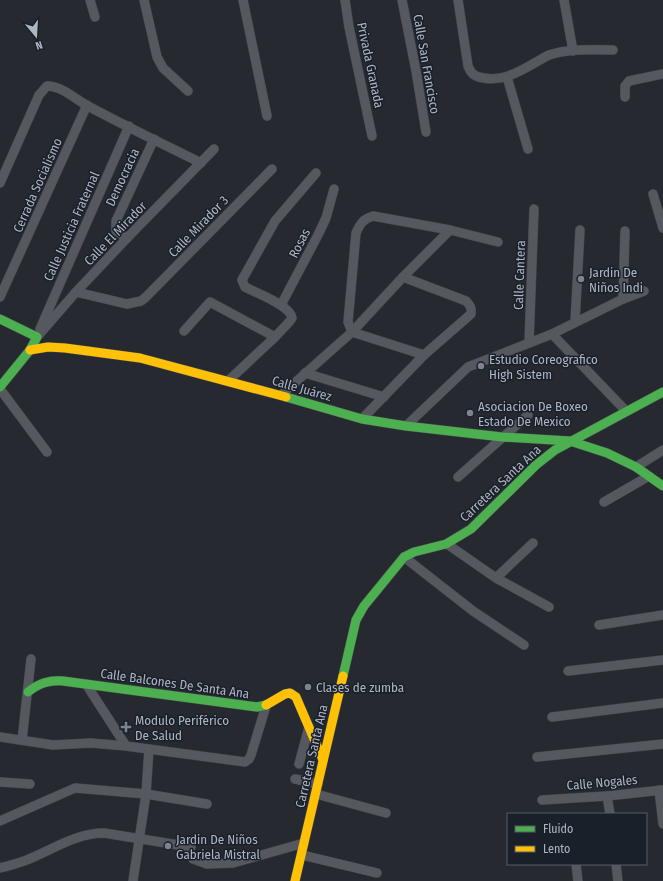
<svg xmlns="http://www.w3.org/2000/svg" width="663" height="881" font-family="'Fira Sans Condensed',sans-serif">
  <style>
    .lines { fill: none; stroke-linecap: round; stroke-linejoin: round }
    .street-casing { stroke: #424449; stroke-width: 10 }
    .fast-casing { stroke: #424449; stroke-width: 10 }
    .slow-casing { stroke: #424449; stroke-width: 10 }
    .street { stroke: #55585e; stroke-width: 9 }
    .fast { stroke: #4caf50; stroke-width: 9 }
    .slow { stroke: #ffc107; stroke-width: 9 }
    .poi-dot { fill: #7e848f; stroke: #1a202a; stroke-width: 1.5 }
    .labels { text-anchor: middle; stroke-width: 3; stroke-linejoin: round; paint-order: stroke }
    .street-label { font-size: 13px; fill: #aeb5c2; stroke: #1a202a }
    .poi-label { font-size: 13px; fill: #aeb5c2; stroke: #1a202a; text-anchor: start }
  </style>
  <rect width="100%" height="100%" fill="#262a30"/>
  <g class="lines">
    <g class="street-casing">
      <g id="street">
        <path d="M90,0L95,17"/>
        <path d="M144,0L157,57L163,68L188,91"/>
        <path d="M243,0L267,116"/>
        <path d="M345,0L349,27L372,136"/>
        <path d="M402,0L416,71L426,132"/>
        <path d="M458,0L468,66C471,74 475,77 484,78C507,83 529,65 549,55C569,48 592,50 613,50"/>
        <path d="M564,0L573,51"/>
        <path d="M507,77L528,149"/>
        <path d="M625,97V86L629,81L663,74"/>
        <path d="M0,183L39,95L47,86C62,86 75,99 88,106C125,126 163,144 201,163"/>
        <path d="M653,194L663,228"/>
        <path d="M127,238L116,231V221L154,139"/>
        <path d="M76,292L127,304L141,301L146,297L272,169"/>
        <path d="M0,297L87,105"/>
        <path d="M623,299L625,231"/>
        <path d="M281,305L318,235L326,218L334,189"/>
        <path d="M575,322L580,230"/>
        <path d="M40,329L129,126"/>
        <path d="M184,331L210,302L275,337"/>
        <path d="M552,334L626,411"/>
        <path d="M37,337L76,292L127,238L214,149"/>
        <path d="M529,343L534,209"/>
        <path d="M424,355L352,332L348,322L356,233C360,224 363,219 373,216L450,230L498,242"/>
        <path d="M305,373L384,397"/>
        <path d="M228,381L275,337L290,321L292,318C290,305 256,293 245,287L242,280L275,221L316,173"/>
        <path d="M0,389L47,452"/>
        <path d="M281,395L352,332L403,277L450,230"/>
        <path d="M362,419L424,355L471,314C472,308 470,305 466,301L403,277"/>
        <path d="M406,426L468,367L552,334L623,299L644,291"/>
        <path d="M636,467L663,450"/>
        <path d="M458,477L528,415"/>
        <path d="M604,502L649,476"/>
        <path d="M447,544L496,578L549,607"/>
        <path d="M404,557L473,611L524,645"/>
        <path d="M496,578L533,543"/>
        <path d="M599,625L663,615"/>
        <path d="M568,671L663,660"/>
        <path d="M86,684L126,746"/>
        <path d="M552,717L663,703"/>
        <path d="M0,737L53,745L91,743L126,746L245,762L249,759L251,755L266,706"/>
        <path d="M22,740L31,659"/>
        <path d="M537,757L663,744"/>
        <path d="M299,764L309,727"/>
        <path d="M295,779L318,784"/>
        <path d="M0,782L30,784"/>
        <path d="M659,790L663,824"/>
        <path d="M316,794L386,813"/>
        <path d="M607,796L610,814"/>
        <path d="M542,800L607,796L663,790"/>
        <path d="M0,821L75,788L146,794L207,804"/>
        <path d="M302,855L377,873"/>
        <path d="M193,859L207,864L233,863L304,843"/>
        <path d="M576,864L578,881"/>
        <path d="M616,864L618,881"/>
        <path d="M0,868C8,866 16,864 24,861C51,851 75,833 104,833L191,847"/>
        <path d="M133,881L146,794L149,749"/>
      </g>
    </g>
    <g class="fast-casing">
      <g id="fast">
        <path d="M0,319L37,337L30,350L0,387"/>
        <path d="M286,397L362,419L406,426L502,437L570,441L607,453L636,467L663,486"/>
        <path d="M343,676L356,620L364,606L404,557L414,552L446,544L471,529L536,465L555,450L663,392"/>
        <path d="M28,692C39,683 49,680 63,681L257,707L266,705"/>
      </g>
    </g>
    <g class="slow-casing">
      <g id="slow">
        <path d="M30,350L48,347L65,348L140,358L286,397"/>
        <path d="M266,705L285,694L290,693L296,697L323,760"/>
        <path d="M295,881L343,676"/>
      </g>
    </g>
    <use href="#street" class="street"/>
    <use href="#fast" class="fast"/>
    <use href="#slow" class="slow"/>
  </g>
  <g class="poi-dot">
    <circle cx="581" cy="279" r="4"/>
    <circle cx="481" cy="366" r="4"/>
    <circle cx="470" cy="413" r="4"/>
    <circle cx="308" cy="687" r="4"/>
    <path d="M124 721h4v4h4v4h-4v4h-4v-4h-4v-4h4z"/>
    <circle cx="168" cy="846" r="4"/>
  </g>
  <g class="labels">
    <g class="street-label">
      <text transform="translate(427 64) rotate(80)" y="5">Calle San Francisco</text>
      <text transform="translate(371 65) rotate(78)" y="5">Privada Granada</text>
      <text transform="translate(122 177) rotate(-65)" y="5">Democracia</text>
      <text transform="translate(37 185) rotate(-66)" y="5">Cerrada Socialismo</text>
      <text transform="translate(71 226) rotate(-66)" y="5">Calle Justicia Fraternal</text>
      <text transform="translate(198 226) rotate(-46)" y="5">Calle Mirador 3</text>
      <text transform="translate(115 233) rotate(-46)" y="5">Calle El Mirador</text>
      <text transform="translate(299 243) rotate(-63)" y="5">Rosas</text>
      <text transform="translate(519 275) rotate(-88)" y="5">Calle Cantera</text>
      <text transform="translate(302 388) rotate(16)" y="5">Calle Juárez</text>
      <text transform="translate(500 483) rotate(-43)" y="5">Carretera Santa Ana</text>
      <text transform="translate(175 683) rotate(8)" y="5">Calle Balcones De Santa Ana</text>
      <text transform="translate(311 756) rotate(-77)" y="5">Carretera Santa Ana</text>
      <text transform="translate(602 782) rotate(-5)" y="5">Calle Nogales</text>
    </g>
    <g class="poi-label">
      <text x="589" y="277">Jardin De<tspan x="589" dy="15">Niños Indi</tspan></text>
      <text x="489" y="364">Estudio Coreografico<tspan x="489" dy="15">High Sistem</tspan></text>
      <text x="478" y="411">Asociacion De Boxeo<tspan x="478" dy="15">Estado De Mexico</tspan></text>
      <text x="316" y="692">Clases de zumba</text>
      <text x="135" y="725">Modulo Periférico<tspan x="135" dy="15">De Salud</tspan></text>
      <text x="176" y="844">Jardin De Niños<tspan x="176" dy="15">Gabriela Mistral</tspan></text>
    </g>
  </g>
  <rect x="507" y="813" width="140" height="52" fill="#1a202a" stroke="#555c67"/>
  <rect x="515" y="826" width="20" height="6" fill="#4caf50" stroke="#555c67"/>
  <text x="543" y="833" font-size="12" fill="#aeb5c2">Fluido</text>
  <rect x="515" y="846" width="20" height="6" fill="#ffc107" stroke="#555c67"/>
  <text x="543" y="853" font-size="12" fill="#aeb5c2">Lento</text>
  <g transform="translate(36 36) rotate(162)" stroke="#1a202a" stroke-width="3" paint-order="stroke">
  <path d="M0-3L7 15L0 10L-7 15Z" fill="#aeb5c2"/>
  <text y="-6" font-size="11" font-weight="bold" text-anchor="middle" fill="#aeb5c2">N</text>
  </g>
</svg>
